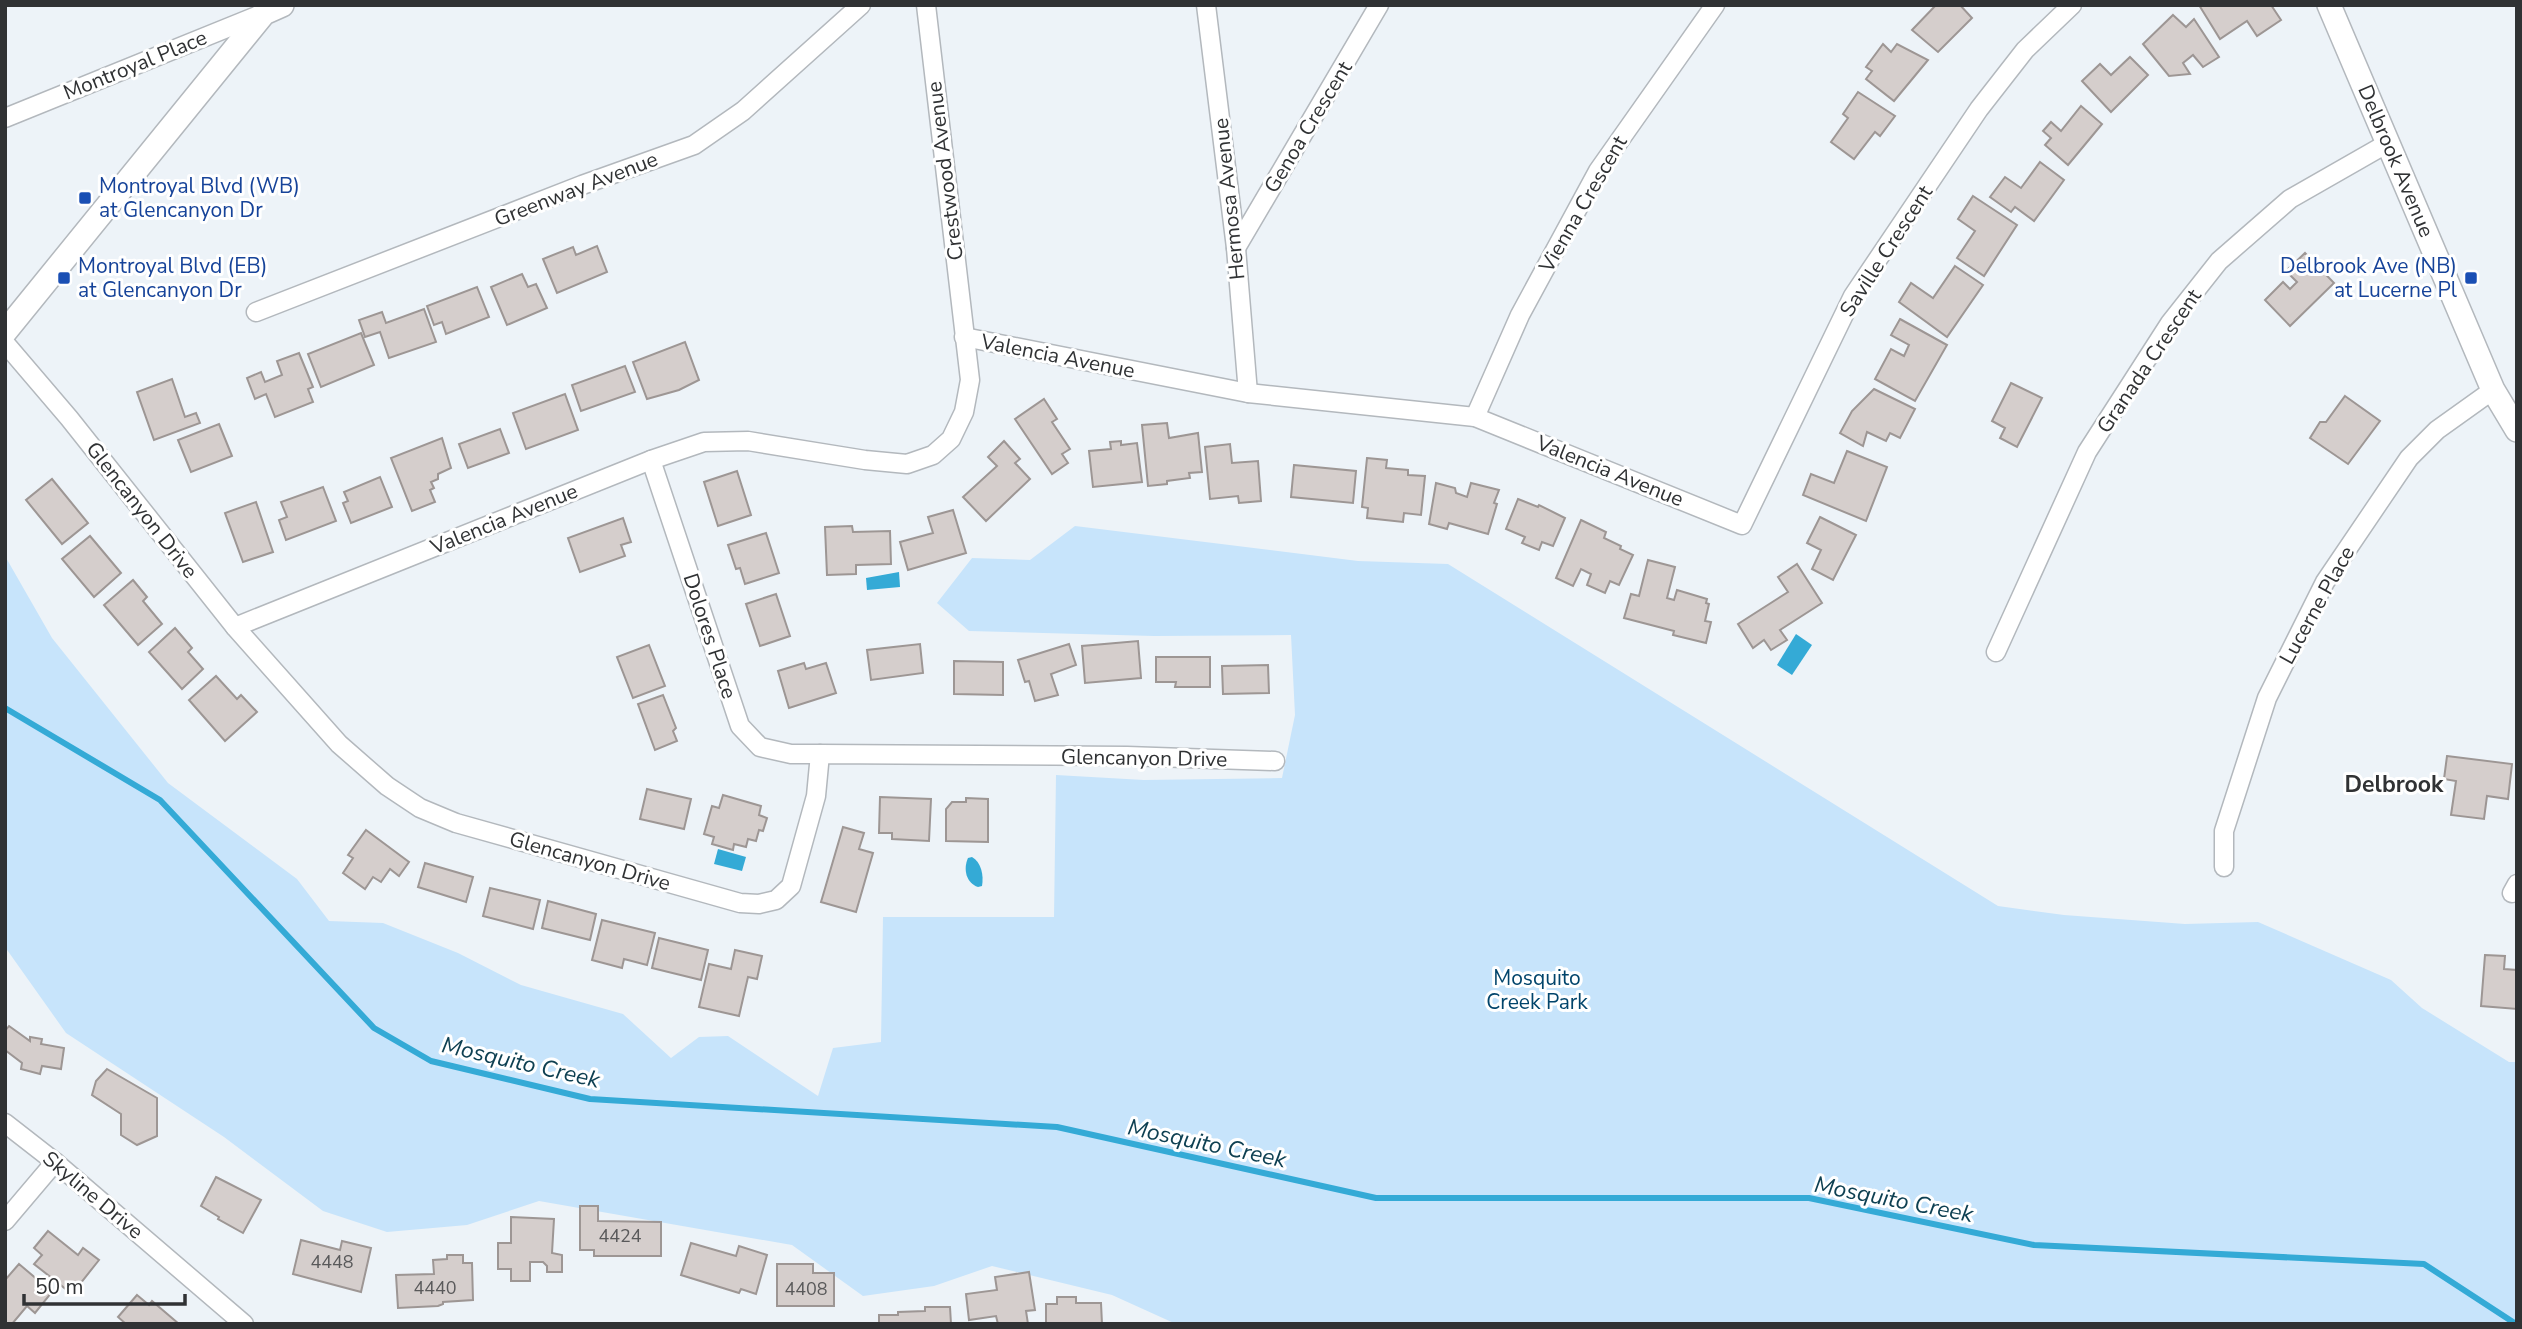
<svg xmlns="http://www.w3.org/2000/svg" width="2522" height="1329" font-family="'Nunito Sans',sans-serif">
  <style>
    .green { fill: #c7e4fb }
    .water { fill: #34aad6 }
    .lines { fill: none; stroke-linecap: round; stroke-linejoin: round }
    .stream { stroke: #34aad6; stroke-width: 6 }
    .building { fill: #d5cecc; stroke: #9d9694; stroke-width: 2 }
    .minor-casing { stroke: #b3b8bd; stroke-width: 21 }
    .tertiary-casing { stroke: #b3b8bd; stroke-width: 26 }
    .minor { stroke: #fff; stroke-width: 18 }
    .tertiary { stroke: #fff; stroke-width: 23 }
    .transit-dot { fill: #1a4fb4; stroke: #fff; stroke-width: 2.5 }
    .labels { text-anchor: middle; stroke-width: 6; stroke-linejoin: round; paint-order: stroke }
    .number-label { font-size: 18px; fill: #59595a }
    .street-label { font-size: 21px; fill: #303234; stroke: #fff }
    .transit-label { font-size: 21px; fill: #164399; stroke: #fff; text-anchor: start }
    .park-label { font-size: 21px; fill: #00446b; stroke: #fff }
    .neighbourhood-label { font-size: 23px; font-weight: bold; fill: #303234; stroke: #fff }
    .water-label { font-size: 23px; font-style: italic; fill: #0e4052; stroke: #fff }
  </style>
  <rect width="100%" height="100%" fill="#edf3f8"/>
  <path class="green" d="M1075,526L1358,561L1448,564L1998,906L2064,915L2185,924L2258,922L2391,980L2422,1008L2509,1062H2517V1324H1176L1112,1295L992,1266L934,1286L863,1296L792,1245L539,1201L467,1225L387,1232L323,1211L224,1137L66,1033L5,947V556L52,638L168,783L297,879L329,921L383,923L458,953L521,985L623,1014L671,1058L699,1037L728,1036L818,1096L833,1048L881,1042L883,917H1054L1056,775L1144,780L1282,778L1295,715L1291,635L1154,636L969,631L937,603L972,558L1030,560Z"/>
  <g class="water">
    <path d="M899,572L900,587L867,590L866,578Z"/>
    <path d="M1796,634L1812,645L1792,675L1777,665Z"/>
    <path d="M718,849L746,857L742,871L714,864Z"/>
    <path d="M972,857C981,862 984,875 982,886L978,887C966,883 963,869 968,858Z"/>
  </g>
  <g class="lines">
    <path class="stream" d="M5,708L160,800L374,1028L431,1061L590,1099L1057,1127L1376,1198H1809L2034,1245L2424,1264L2516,1324"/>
  </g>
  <g class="building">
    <path d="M1936,5H1960L1972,18L1938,52L1912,30Z"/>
    <path d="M2199,5H2271L2281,20L2257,36L2247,21L2220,39Z"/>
    <path d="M2173,15L2186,27L2194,19L2219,57L2203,67L2193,55L2183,63L2190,74L2169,76L2143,44Z"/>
    <path d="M1883,44L1891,52L1897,44L1928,60L1894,101L1866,79L1872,71L1866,67Z"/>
    <path d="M2130,57L2148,75L2111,112L2082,81L2100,64L2111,75Z"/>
    <path d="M1858,92L1895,116L1880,136L1875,132L1854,159L1831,142L1848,118L1843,114Z"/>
    <path d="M2081,106L2102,124L2068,165L2045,145L2051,138L2043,131L2051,122L2061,131Z"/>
    <path d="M2040,162L2064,180L2034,221L2015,207L2011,212L1990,197L2005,177L2021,188Z"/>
    <path d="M1973,196L2017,225L1984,276L1957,258L1975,231L1958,219Z"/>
    <path d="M597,246L607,272L557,293L543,259L573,247L576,255Z"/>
    <path d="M2305,253L2334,283L2290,326L2265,300L2283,282L2290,289L2297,282L2286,271Z"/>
    <path d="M1955,266L1983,285L1947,337L1899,302L1911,283L1933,298Z"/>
    <path d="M522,274L528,287L536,284L547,308L507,325L491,287Z"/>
    <path d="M477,287L489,317L446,334L442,322L434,325L427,306Z"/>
    <path d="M424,309L436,342L389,358L380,332L365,337L359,320L382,312L386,323Z"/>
    <path d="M1900,319L1947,345L1915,401L1875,379L1891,349L1904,356L1909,345L1891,335Z"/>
    <path d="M361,333L374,365L321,387L308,354Z"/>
    <path d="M685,342L699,380L679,390L647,399L633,362Z"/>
    <path d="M299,353L313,387L308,389L313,402L275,417L266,394L255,399L247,378L261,372L265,382L282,375L277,361Z"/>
    <path d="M625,366L635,392L581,411L572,385Z"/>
    <path d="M172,379L185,417L196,413L200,423L154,440L137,392Z"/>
    <path d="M2011,383L2042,398L2017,447L2000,438L2005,428L1992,421Z"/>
    <path d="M1874,389L1915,409L1900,438L1890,433L1886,441L1867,432L1863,446L1840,433L1852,411Z"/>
    <path d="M565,394L578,430L526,449L513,413Z"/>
    <path d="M2345,396L2380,421L2348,464L2310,438L2320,422H2326Z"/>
    <path d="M1044,399L1057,419L1052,422L1070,449L1062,454L1068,463L1052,474L1015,419Z"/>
    <path d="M1167,423L1169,438L1198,433L1202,472L1189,473L1190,478L1167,481V484L1148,486L1142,425Z"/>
    <path d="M219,424L232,456L191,472L178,440Z"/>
    <path d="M500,429L509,453L468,468L459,444Z"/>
    <path d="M442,438L451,468L438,474V479L431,482L434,488L430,490L435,502L412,511L391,458Z"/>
    <path d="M1004,441L1020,459L1015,463L1030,479L986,521L963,497L997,466L988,457Z"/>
    <path d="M1121,441V445L1137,443L1142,482L1093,487L1089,451L1111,449L1110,442Z"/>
    <path d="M1230,444L1232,463L1258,461L1261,501L1239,503L1238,496L1210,499L1205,447Z"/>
    <path d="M1847,451L1887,467L1866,521L1803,495L1811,474L1834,483Z"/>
    <path d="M1367,458L1387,460L1386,468L1408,470V475L1425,476L1421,515L1404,513L1403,522L1367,518L1368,508L1362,507Z"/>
    <path d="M1294,465L1356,471L1353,503L1291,497Z"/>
    <path d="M737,471L751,515L718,526L704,482Z"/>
    <path d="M380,477L392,507L351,523L343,503L348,501L344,492Z"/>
    <path d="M52,479L88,523L62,544L26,500Z"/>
    <path d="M1436,483L1455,488L1456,493L1467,497L1471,483L1499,490L1494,503L1497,504L1488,534L1449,523L1447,529L1429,524Z"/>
    <path d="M323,487L336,521L286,540L279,520L287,517L281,502Z"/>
    <path d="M1518,499L1538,507L1539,505L1565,518L1553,546L1542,542L1539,550L1522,543L1525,537L1506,529Z"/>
    <path d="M256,502L273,552L243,562L225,513Z"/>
    <path d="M953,510L966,553L908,570L900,542L933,533L928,517Z"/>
    <path d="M1820,517L1856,535L1833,580L1812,569L1821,550L1807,543Z"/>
    <path d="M623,518L631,542L621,545L625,556L580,572L568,538Z"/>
    <path d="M1581,520L1606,532L1604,538L1621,546L1620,549L1633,555L1619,585L1610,581L1605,593L1587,585L1591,574L1581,569L1573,586L1556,578Z"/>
    <path d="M852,526L853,532L890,531L891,564L856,565V574L827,575L825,527Z"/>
    <path d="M766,533L779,573L745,584L740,568L736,569L728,545Z"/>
    <path d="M90,536L121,573L94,597L62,559Z"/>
    <path d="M1648,560L1675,567L1667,598L1674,600L1677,590L1707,599L1706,603L1709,604L1705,621L1711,622L1706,643L1673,635L1674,631L1624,618L1631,594L1639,596Z"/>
    <path d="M1797,564L1822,603L1780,630L1787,640L1771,650L1764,640L1753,648L1738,624L1788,592L1778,577Z"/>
    <path d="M133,580L147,597L143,601L162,624L138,645L104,605Z"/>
    <path d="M776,594L790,636L760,646L746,604Z"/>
    <path d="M175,628L192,648L188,652L203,669L182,689L149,652Z"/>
    <path d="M1138,641L1141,678L1085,683L1082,646Z"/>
    <path d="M920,644L923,673L871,680L867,650Z"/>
    <path d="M1069,644L1076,665L1051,674L1058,695L1035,701L1029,681L1025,682L1018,660Z"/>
    <path d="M649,645L665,686L633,698L617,657Z"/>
    <path d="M1156,657H1210V687H1175L1176,682H1156Z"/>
    <path d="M954,661L1003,662V695L954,694Z"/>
    <path d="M804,663L806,669L826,663L836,693L789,708L778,671Z"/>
    <path d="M1268,665L1269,693L1223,694L1222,666Z"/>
    <path d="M216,676L237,699L241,695L257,712L225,741L189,700Z"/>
    <path d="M663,695L676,728L673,731L677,741L655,750L638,704Z"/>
    <path d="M2447,756L2512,764L2508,799L2487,796L2484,819L2451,815L2456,781L2444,779Z"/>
    <path d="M647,789L691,799L684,829L640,819Z"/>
    <path d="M723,795L761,806L759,815L767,818L763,831L759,830L756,841L748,839L746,847L734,844L733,850L712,844L714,837L704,834L712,806L719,808Z"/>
    <path d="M880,797L931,799L929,841L892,839V833H879Z"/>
    <path d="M966,798L988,799V842L946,841V809L952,802H966Z"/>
    <path d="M843,827L864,833L859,849L873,853L856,912L821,902Z"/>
    <path d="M366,830L409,862L399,876L390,869L381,882L373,877L365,889L343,873L353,858L348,855Z"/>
    <path d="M425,863L473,877L466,902L418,887Z"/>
    <path d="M490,888L540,900L533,929L483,916Z"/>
    <path d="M548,901L596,914L590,940L542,928Z"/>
    <path d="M602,920L655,933L647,965L624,959L622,968L592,960Z"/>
    <path d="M659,938L708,950L701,980L652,968Z"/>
    <path d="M735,950L762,956L757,979L748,977L739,1016L699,1007L709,964L731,969Z"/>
    <path d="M2485,955L2505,956L2504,969L2517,970V1009L2481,1006Z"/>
    <path d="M9,1026L30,1041V1037L42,1039L41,1044L64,1048L61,1069L42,1066L40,1074L21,1069L22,1063L5,1050V1031Z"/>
    <path d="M107,1069L157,1098V1136L137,1145L121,1135V1114L92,1095L96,1081Z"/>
    <path d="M216,1177L261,1200L243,1233L218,1219L219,1217L201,1206Z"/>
    <path d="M580,1206H598V1221L661,1222V1256H594V1250H580Z"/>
    <path d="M511,1217L554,1219L552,1253L562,1255V1272H547V1266L543,1262H530V1281H511V1269H498V1243H511Z"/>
    <path d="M48,1231L78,1255L83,1248L99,1260L72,1294L34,1264L42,1255L34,1248Z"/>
    <path d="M301,1240L340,1250L342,1241L371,1248L361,1292L293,1274Z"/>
    <path d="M691,1243L736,1256L739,1246L767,1255L756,1294L741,1289L739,1293L681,1275Z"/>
    <path d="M447,1255H463V1263H472L473,1300L443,1302V1304L438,1306L398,1308L396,1275L434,1274L433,1260L447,1259Z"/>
    <path d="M19,1264L52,1292L35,1313L27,1306L12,1324H6L5,1280Z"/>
    <path d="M777,1264H813V1273H834V1306H777Z"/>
    <path d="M1029,1272L1035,1310L1026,1311L1028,1324H998L996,1316L969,1320L966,1294L997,1290L995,1277Z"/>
    <path d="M137,1295L149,1305L152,1301L179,1324H126L118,1317Z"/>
    <path d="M1057,1297H1076V1303H1101L1102,1324H1046V1304H1057Z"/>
    <path d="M925,1307H950L951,1324H879V1315H898V1312L925,1311Z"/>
  </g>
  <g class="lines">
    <g class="minor-casing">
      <g id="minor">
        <path d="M1206,5L1236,248L1248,393"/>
        <path d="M5,118L264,13"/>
        <path d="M1236,248L1379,5"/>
        <path d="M256,312L582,185L694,145L743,111L861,5"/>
        <path d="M964,337L1248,393L1475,417L1742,525L1853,296L1979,109L2025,50L2072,5"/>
        <path d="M5,343L69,418L235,627L339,744L387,786L420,808L456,823L740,903L759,904L776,900L791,886L816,796L820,754L1127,756L1275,761"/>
        <path d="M1475,417L1520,315L1598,171L1715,5"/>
        <path d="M651,460L740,726L760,747L791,754H820"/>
        <path d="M235,627L651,460L704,442L748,441L865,460L907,464L933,455L951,439L964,412L970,380L926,5"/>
        <path d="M1996,652L2087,452L2170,323L2219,261L2290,199L2388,143"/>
        <path d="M2224,867V831L2267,698L2325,582L2409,458L2437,430L2493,390"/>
        <path d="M2512,893L2517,884"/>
        <path d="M5,1123L55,1162L244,1324"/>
        <path d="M5,1221L55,1162"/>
      </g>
    </g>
    <g class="tertiary-casing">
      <g id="tertiary">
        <path d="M2329,5L2493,390L2517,430"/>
        <path d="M5,332L264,13L282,5"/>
      </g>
    </g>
    <use href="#minor" class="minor"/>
    <use href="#tertiary" class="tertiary"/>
  </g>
  <g class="transit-dot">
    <rect x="78" y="191" width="14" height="14" rx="3.5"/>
    <rect x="57" y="271" width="14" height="14" rx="3.5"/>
    <rect x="2464" y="271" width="14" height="14" rx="3.5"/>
  </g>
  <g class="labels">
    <g class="number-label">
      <text x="620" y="1242">4424</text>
      <text x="332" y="1268">4448</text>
      <text x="435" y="1294">4440</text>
      <text x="806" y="1295">4408</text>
    </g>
    <g class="street-label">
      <text transform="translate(135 65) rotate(-22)" y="7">Montroyal Place</text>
      <text transform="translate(1308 127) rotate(-59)" y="7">Genoa Crescent</text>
      <text transform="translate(2396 161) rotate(67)" y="7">Delbrook Avenue</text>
      <text transform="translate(945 171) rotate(-97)" y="7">Crestwood Avenue</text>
      <text transform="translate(576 189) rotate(-21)" y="7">Greenway Avenue</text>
      <text transform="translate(1229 199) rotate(-96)" y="7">Hermosa Avenue</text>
      <text transform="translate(1583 204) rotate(-60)" y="7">Vienna Crescent</text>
      <text transform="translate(1886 251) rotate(-57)" y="7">Saville Crescent</text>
      <text transform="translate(1058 356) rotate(11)" y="7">Valencia Avenue</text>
      <text transform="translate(2149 361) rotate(-56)" y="7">Granada Crescent</text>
      <text transform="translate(1610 471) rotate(22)" y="7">Valencia Avenue</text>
      <text transform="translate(142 510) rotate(52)" y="7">Glencanyon Drive</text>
      <text transform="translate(504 519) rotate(-22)" y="7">Valencia Avenue</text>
      <text transform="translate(2317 605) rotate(-61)" y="7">Lucerne Place</text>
      <text transform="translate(710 636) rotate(72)" y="7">Dolores Place</text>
      <text transform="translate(1144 758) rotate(1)" y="7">Glencanyon Drive</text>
      <text transform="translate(590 861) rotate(16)" y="7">Glencanyon Drive</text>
      <text transform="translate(93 1195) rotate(40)" y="7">Skyline Drive</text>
    </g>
    <g class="transit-label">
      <text x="99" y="193">Montroyal Blvd (WB)<tspan x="99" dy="24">at Glencanyon Dr</tspan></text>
      <text x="78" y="273">Montroyal Blvd (EB)<tspan x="78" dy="24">at Glencanyon Dr</tspan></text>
      <text x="2457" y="273" text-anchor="end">Delbrook Ave (NB)<tspan x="2457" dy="24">at Lucerne Pl</tspan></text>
    </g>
    <g class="park-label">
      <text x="1537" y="985">Mosquito<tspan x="1537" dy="24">Creek Park</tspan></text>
    </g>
    <g class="neighbourhood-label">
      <text x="2394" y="792">Delbrook</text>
    </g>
    <g class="water-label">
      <text transform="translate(521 1062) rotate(13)" y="8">Mosquito Creek</text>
      <text transform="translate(1207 1143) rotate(12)" y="8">Mosquito Creek</text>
      <text transform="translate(1894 1199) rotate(11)" y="8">Mosquito Creek</text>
    </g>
  </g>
  <rect width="2522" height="1329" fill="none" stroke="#303234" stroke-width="14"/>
  <path d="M24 1294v10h161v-10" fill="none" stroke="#303234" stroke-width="3.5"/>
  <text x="35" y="1294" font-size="21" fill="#303234" stroke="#ffffff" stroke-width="5" paint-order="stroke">50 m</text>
</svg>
